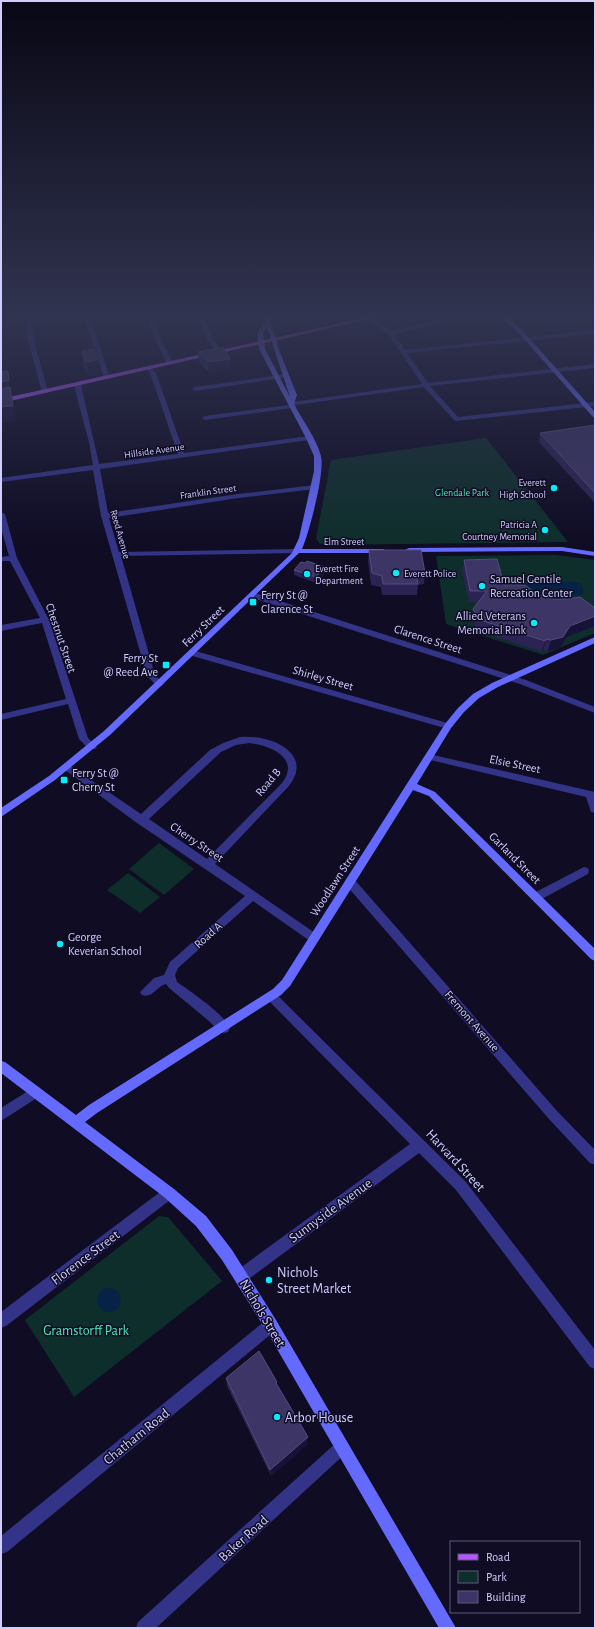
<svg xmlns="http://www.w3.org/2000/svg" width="596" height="1629" font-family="'Alegreya Sans',sans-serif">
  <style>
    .green { fill: #0e2e2b }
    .water { fill: #072247 }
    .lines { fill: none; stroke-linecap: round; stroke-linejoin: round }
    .street { fill: #333487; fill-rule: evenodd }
    .secondary { fill: #656aff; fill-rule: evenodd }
    .primary { fill: #b755ff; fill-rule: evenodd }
    .wall { fill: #2a2353 }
    .shaded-wall { fill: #171238 }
    .building { fill: #3c3565; stroke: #534d7e }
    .poi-dot { fill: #00eef9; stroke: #0f0c24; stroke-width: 1.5 }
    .labels { text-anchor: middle; stroke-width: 3; stroke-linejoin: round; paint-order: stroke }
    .far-street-label { font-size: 10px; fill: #d1ceff; stroke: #0f0c24 }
    .far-poi-label { font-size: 10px; fill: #d1ceff; stroke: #0f0c24; text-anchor: end }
    .far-park-label { font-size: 10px; fill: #50e9bb; stroke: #0f0c24 }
    .poi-label { font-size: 12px; fill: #d1ceff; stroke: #0f0c24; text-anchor: start }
    .street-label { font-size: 12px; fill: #d1ceff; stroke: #0f0c24 }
    .near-street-label { font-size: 14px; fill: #d1ceff; stroke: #0f0c24 }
    .near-poi-label { font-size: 14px; fill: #d1ceff; stroke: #0f0c24; text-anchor: start }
    .near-park-label { font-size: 14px; fill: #50e9bb; stroke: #0f0c24 }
  </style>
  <rect width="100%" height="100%" fill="#0f0c24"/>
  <g class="green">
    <path d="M486,438L568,542L325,545L319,543L316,538L331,460Z"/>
    <path d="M556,555L595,560V633L543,655L446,624L436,556Z"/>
    <path d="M159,843L194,869L164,895L129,869Z"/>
    <path d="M128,873L160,897L140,913L107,890Z"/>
    <path d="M159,1216L168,1217L222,1281L74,1397L25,1320Z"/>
  </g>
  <g class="water">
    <path d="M530,582H576L581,584L584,592L581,595H568L567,603L544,595H533L525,585Z"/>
    <circle cx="109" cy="1300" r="12"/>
  </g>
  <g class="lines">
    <g class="street">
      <path d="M24,316H30L35,344L48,392L47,393L42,392L29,344Z"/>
      <path d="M84,316H90L110,378L109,379L104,378Z"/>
      <path d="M146,316H152L159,335L173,363L172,364L167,363L153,335Z"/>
      <path d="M197,316H203L213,339L222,352L221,353H217L207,339Z"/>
      <path d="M457,316H468L394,334L405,350L595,330V334L407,353L428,383L595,364V368L430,386L458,417L595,402V406L456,421L454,420L424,387L296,405L293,408L205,420L202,418L205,416L289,405L292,402L422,384L389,335L367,318L372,317L391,331Z"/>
      <path d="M149,366L156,373L184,453L309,436L312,438L309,440L100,469L108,513L238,494L315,485L319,487L315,489L238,498L109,518L119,552L297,549L301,551L297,553L121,556L155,675L164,684L160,687L157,686L147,676L101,516L93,470L1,482V478L93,465L89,442L75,390V385L78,383L81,385L99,464L178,454L150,373L146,368Z"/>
      <path d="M287,374L290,376L289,377L195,391L192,389L195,387Z"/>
      <path d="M1,512L5,514L17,558L49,620L88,738L97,747L95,749H89L79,739L68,704L1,720V714L66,699L42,623L1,631V625L40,618L10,561H1V557L9,556L1,528Z"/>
      <path d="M249,593H255L526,680L595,707V713L520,684L249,597Z"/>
      <path d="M192,650L451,724L453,726L448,729L189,655L188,653L189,651Z"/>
      <path d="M240,737C269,734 316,753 288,787L215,864L318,935L320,938L318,941L314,942L310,941L253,901L178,968L175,975L177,982C191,992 223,1013 230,1028L228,1032L224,1033L220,1032L209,1021L169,988L166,984C157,986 152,999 142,995L140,992L154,978L164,975L170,962L245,896L137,823L61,767L66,764L69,765L141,814L210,750L223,743ZM249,743C270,745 301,758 282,783L207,859L149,819L221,752L236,745Z"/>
      <path d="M429,754L595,792V813L591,812L586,797L426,759L424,757Z"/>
      <path d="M584,867L588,868L589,871L588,874L540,900L536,901L532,900L531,897L532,894Z"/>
      <path d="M350,878L354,879L557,1111L595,1150V1165L590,1163L549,1119L346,885L345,882L346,879Z"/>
      <path d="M272,992L276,994L466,1182L595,1350V1369L590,1367L456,1190L419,1153L246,1281L241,1283L236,1281L234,1276L236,1271L410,1144L268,1000L266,997L268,994Z"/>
      <path d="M36,1086L40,1088L42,1092L40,1096L1,1121V1108Z"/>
      <path d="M169,1187L174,1189L176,1193L174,1197L6,1326L1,1328V1312L164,1189Z"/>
      <path d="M271,1318L276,1320L278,1325L276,1330L7,1552L1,1554V1536L266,1320Z"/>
      <path d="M342,1439L347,1442L350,1447L347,1452L156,1628H136L138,1622L337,1442Z"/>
    </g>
    <g class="secondary">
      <path d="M265,316H271V323L279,350L297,395L294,404C303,421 316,438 321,456C325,473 309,533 302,549H383L387,551L383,553H299L110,735L55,780L1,817V808L49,776L104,731L292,553L299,538L314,471V456L306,438L259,349L257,333L265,322ZM267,327L290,397L265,349L263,333Z"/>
      <path d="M499,316H506L522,330L595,412V418L593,417L518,332Z"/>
      <path d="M562,547L595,552V556L562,551L409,552L405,550L409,548Z"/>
      <path d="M595,637V643L498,687L479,698L464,712L451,728L417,784L435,792L595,949V961L591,959L429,796L413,790L290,986L281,995L97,1113L85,1122L174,1189L206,1216L232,1250L276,1320L456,1628H439L266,1330L222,1260L196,1226L164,1197L1,1073V1061L5,1062L76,1115L89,1105L273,989L282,980L445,724L458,708L473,694L492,683Z"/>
    </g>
    <path class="primary" d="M372,316H383L1,403V399Z"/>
  </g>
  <g class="wall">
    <path d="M82,351L97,360L99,375L88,376L84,366Z"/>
    <path d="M198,352L230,369L209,372L199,362Z"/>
    <path d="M595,425V503L539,442L540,433Z"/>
    <path d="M369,550L425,573L424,584L418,585L417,595H382L381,587L371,585L368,561Z"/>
    <path d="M464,560L504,585L567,637L560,648L548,651L543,650L542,652L478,631L472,620L473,609L479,602H469L462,570Z"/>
    <path d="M325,567V573L316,583L294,575V570Z"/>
    <path d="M226,1378L277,1382V1385L308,1444L271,1476L227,1386Z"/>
  </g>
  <g class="shaded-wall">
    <path d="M230,359V369L209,372L208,362Z"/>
    <path d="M97,360L99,375L88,376L86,362Z"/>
    <path d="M8,371L16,421L1,423V382Z"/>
    <path d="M325,567V573L316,583V577Z"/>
    <path d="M595,611V626L567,637L560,648L548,651L551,640L570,626Z"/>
    <path d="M546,639L543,650L542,652L545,641Z"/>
    <path d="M308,1437V1444L271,1476L270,1470Z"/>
  </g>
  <g class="building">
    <path d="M223,347L230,359L208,362L198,352Z"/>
    <path d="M93,349L97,360L86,362L82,351Z"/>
    <path d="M8,371L9,380L1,382V372Z"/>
    <path d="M10,387L13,406L1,407V389Z"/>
    <path d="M595,425V493L540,433Z"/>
    <path d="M369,550H421L425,573H416L418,584H383L382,576L372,573Z"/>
    <path d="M497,559L504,585H525L537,594L553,599H568L580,597L595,608V616L570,626L563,637L551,640L546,639L545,641L480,620L473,609L487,591H470L464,560Z"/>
    <path d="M307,561L325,567L316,577L294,570L301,562L305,563Z"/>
    <path d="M259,1351L277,1382L276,1383L308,1437L270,1470L226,1378Z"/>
  </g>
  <linearGradient id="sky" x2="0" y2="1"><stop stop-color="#080714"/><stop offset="0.58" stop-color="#313450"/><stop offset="1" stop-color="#313450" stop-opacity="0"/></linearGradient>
  <rect width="596" height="544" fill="url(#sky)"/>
  <g class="poi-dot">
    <circle cx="554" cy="488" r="4"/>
    <circle cx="545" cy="530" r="4"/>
    <circle cx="396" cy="573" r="4"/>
    <circle cx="307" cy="574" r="4"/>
    <circle cx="482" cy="586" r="4"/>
    <rect x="249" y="598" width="8" height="8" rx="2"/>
    <circle cx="534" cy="623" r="4"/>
    <rect x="162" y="661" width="8" height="8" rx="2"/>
    <rect x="60" y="776" width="8" height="8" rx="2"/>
    <circle cx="60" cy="944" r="4"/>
    <circle cx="269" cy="1280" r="4"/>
    <circle cx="277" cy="1417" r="4"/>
  </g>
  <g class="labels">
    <g class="far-street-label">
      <text transform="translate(154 450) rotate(-8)" y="4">Hillside Avenue</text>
      <text transform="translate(208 491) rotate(-8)" y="4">Franklin Street</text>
      <text transform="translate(121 534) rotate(74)" y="4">Reed Avenue</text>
      <text x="344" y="545">Elm Street</text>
    </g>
    <g class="far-poi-label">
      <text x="546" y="486">Everett<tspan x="546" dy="12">High School</tspan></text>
      <text x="537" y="528">Patricia A<tspan x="537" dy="12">Courtney Memorial</tspan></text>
      <text x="315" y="572" text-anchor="start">Everett Fire<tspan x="315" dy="12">Department</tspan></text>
      <text x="404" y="577" text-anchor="start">Everett Police</text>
    </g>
    <g class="far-park-label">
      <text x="462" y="496">Glendale Park</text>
    </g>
    <g class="poi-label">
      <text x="490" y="583">Samuel Gentile<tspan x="490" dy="14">Recreation Center</tspan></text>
      <text x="261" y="599">Ferry St @<tspan x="261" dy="14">Clarence St</tspan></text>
      <text x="526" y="620" text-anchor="end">Allied Veterans<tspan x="526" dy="14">Memorial Rink</tspan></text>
      <text x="158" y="662" text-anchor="end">Ferry St<tspan x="158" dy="14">@ Reed Ave</tspan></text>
      <text x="72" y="777">Ferry St @<tspan x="72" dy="14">Cherry St</tspan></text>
      <text x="68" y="941">George<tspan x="68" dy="14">Keverian School</tspan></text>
    </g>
    <g class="street-label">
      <text transform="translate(203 626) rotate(-44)" y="4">Ferry Street</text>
      <text transform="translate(61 638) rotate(71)" y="4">Chestnut Street</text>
      <text transform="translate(428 639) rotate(18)" y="4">Clarence Street</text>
      <text transform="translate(323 678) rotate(16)" y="4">Shirley Street</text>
      <text transform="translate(515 764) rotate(12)" y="4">Elsie Street</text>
      <text transform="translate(268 782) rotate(-50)" y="4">Road B</text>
      <text transform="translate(197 842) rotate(34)" y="4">Cherry Street</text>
      <text transform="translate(515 858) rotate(45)" y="4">Garland Street</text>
      <text transform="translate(335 881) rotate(-57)" y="4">Woodlawn Street</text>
      <text transform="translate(208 935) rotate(-42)" y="4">Road A</text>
      <text transform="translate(472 1021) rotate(49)" y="4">Fremont Avenue</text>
    </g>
    <g class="near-street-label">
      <text transform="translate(456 1160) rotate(47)" y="5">Harvard Street</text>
      <text transform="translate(330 1210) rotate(-36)" y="5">Sunnyside Avenue</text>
      <text transform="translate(85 1257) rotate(-37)" y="5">Florence Street</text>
      <text transform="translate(263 1313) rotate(59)" y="5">Nichols Street</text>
      <text transform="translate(136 1436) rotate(-39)" y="5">Chatham Road</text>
      <text transform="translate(243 1538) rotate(-42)" y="5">Baker Road</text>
    </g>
    <g class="near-poi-label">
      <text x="277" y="1277">Nichols<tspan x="277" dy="16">Street Market</tspan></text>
      <text x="285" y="1422">Arbor House</text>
    </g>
    <g class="near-park-label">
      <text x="86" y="1335">Gramstorff Park</text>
    </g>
  </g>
  <rect width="596" height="1629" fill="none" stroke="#d1ceff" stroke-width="4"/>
  <rect x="450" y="1541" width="130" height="72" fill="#0f0c24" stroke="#5d5a7c"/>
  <rect x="458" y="1554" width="20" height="6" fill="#b755ff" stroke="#5d5a7c"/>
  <text x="486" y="1561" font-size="12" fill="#d1ceff">Road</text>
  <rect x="458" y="1571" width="20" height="12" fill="#0e2e2b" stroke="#5d5a7c"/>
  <text x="486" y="1581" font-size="12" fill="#d1ceff">Park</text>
  <rect x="458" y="1591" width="20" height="12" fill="#3c3565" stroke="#5d5a7c"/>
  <text x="486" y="1601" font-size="12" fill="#d1ceff">Building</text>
</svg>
